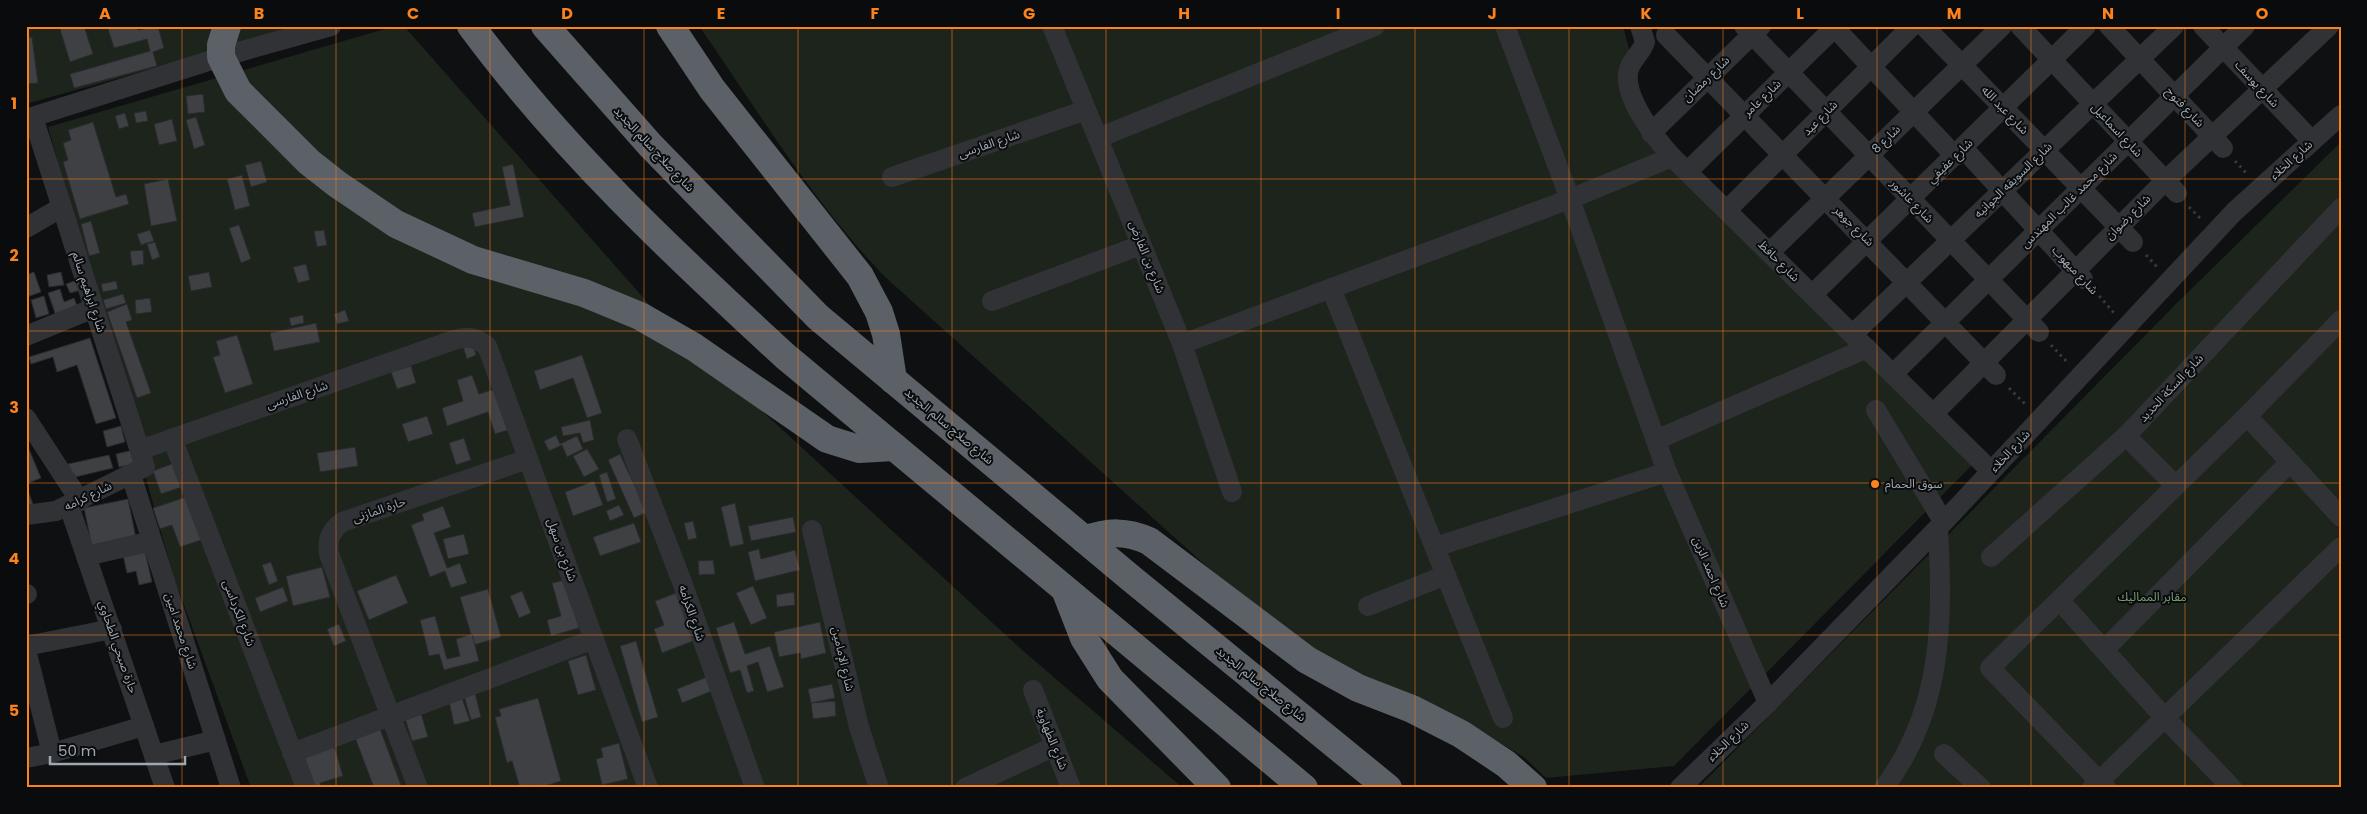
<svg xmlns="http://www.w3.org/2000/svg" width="2367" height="814" font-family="Poppins,'Noto Sans Arabic',sans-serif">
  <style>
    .green { fill: #1c241c }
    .building { fill: #3e4044; stroke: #292a2d }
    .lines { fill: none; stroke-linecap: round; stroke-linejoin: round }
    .path { stroke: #363a3d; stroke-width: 3; stroke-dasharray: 2.5 4; stroke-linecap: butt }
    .minor { stroke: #303236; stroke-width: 20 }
    .highway { stroke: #5c6167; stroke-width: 28 }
    .grid { fill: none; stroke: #fb821d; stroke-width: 1; stroke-opacity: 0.55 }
    .poi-dot { fill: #fb821d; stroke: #0a0b0c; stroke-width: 2 }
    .labels { text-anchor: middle; stroke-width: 4; stroke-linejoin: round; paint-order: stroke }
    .street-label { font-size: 12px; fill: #a0a9b3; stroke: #0a0b0c }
    .poi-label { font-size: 12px; fill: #a0a9b3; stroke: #0a0b0c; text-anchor: start }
    .park-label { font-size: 12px; fill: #7b9f75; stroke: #0a0b0c }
    .neatline { fill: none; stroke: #fb821d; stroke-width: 2 }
    .grid-label { font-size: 16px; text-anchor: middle; font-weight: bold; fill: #fb821d }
  </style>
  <rect width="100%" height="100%" fill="#0f1011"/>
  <g class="green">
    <path d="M26,26H305L26,104Z"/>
    <path d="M395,26H404L662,319L1021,649L1183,788H251L173,575L48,127Z"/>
    <path d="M699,26H1623L1656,155L1973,464L1674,766L1546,778L1525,758L1461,719L1333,665L1244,600L884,276C812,201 758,111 699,26Z"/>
    <path d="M2341,142V788H1698L2177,303Z"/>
  </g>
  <g class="building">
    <path d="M59,26H84L93,54L70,62Z"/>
    <path d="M107,26H137L138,30L158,26L164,48L153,52L157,66L74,88L70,74L150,51L147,39L114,48Z"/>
    <path d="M32,37L38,83L26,84V38Z"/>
    <path d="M203,94L205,112L188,114L186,96Z"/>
    <path d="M146,111L148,121L136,123L134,113Z"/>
    <path d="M125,113L129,126L119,129L115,116Z"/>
    <path d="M196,117L205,145L194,149L186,120Z"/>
    <path d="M172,119L177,141L159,145L154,124Z"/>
    <path d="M93,122L116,197L126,194L129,204L80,219L63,162L68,160L63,143L71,140L68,130Z"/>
    <path d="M261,161L267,182L251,187L245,165Z"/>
    <path d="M513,164L524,217L475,227L472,213L510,205L502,167Z"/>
    <path d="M242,175L250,206L235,210L227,179Z"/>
    <path d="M168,179L177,221L151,226L144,184Z"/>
    <path d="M91,221L100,253L89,256L81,224Z"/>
    <path d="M239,225L251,259L241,263L229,228Z"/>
    <path d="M150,230L154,241L141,245L137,234Z"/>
    <path d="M324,230L327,245L317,247L314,231Z"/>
    <path d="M155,242L160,257L152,260L147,244Z"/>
    <path d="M143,250L144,264L132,266L130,251Z"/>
    <path d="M306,264L310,280L298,283L293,267Z"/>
    <path d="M34,272L41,292L27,297L26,275Z"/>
    <path d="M61,272L64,285L49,287L47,275Z"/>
    <path d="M209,272L212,287L191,291L188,276Z"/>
    <path d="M77,280L81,290L70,293L66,284Z"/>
    <path d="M116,281L118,289L103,292L101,284Z"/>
    <path d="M60,289L64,302L74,298L78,308L56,316L48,293Z"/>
    <path d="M123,294L126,303L106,309L103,300Z"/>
    <path d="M44,296L49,314L36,318L31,300Z"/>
    <path d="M150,298L152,312L136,314L135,300Z"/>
    <path d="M127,304L132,320L126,322L151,393L137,398L107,312Z"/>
    <path d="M345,310L349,321L337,324L334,314Z"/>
    <path d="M303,315L304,323L291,326L289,318Z"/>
    <path d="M316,323L320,342L274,351L270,333Z"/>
    <path d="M237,335L253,384L225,393L213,357L220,355L216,341Z"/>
    <path d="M90,338L116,418L96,424L77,365L57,372L53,357L31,364L29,357Z"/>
    <path d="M473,344L476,355L467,359L463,347Z"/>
    <path d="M582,355L602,413L587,418L573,378L540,390L534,371Z"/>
    <path d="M411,366L416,383L397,389L391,372Z"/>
    <path d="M472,375L479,394L495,389L508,430L495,434L488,412L447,426L442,408L463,401L457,380Z"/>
    <path d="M427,416L433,434L408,442L402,424Z"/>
    <path d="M590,420L594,440L583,443L580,433L563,436L561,427Z"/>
    <path d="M121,426L125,442L107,447L103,431Z"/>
    <path d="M556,435L560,444L577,436L583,449L567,457L562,445L549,451L544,441Z"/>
    <path d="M464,438L471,460L456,465L449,443Z"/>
    <path d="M26,442L41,478L26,484Z"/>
    <path d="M355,447L358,466L320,472L317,453Z"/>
    <path d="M138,449L141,463L119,467L116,454Z"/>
    <path d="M587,449L599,469L584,477L573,456Z"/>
    <path d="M620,454L647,512L634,518L608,460Z"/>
    <path d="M109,455L113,468L71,478L68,464Z"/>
    <path d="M177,462L185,486L161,494L153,471Z"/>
    <path d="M607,472L616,499L607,502L599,475Z"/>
    <path d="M594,481L603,505L573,516L565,492Z"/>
    <path d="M26,486L33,504L26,506Z"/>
    <path d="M189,496L204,539L180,547L172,525L160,529L153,508Z"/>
    <path d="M128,499L137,543L93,552L84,508Z"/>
    <path d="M735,503L744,544L730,547L721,507Z"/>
    <path d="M619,505L624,515L610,521L606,511Z"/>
    <path d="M443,506L451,527L434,533L447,568L460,563L467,583L451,588L445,571L430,577L411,525L424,520L422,514Z"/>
    <path d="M793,517L796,532L751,541L748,526Z"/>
    <path d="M693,521L697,538L688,540L684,523Z"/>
    <path d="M634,523L641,542L600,556L593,537Z"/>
    <path d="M464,534L469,554L448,559L443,539Z"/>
    <path d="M759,549L761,559L795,550L800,570L755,581L748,552Z"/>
    <path d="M145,551L152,582L139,585L136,571L127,573L123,555Z"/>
    <path d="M713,560L715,574L699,575L698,561Z"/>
    <path d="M271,562L278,581L269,585L262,565Z"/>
    <path d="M322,567L330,597L293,606L286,576Z"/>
    <path d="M396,575L408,603L369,620L357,591Z"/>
    <path d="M565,580L579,628L551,636L547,620L561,616L552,583Z"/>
    <path d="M753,586L767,618L751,625L736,593Z"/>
    <path d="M283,587L288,601L260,612L255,598Z"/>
    <path d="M488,589L501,637L474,645L460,597Z"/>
    <path d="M522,591L531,613L519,618L510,596Z"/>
    <path d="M794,592L795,605L777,607L776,595Z"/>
    <path d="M676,593L693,641L662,653L654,629L664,625L655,601Z"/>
    <path d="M435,616L447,659L460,656L456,639L472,634L479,661L444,670L439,654L429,656L420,620Z"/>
    <path d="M734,622L745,654L770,646L784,687L767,692L758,662L747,666L754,691L747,693L740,670L730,673L716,628Z"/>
    <path d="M820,622L826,653L801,659L800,653L779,657L774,632Z"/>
    <path d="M339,624L346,641L334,646L327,629Z"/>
    <path d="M636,641L658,717L642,722L620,646Z"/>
    <path d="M586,655L596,690L578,695L568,661Z"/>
    <path d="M707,677L712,691L682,703L677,689Z"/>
    <path d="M832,684L835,698L811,703L808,689Z"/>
    <path d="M475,693L481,717L471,720L464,696Z"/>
    <path d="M462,698L470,721L454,725L449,701Z"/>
    <path d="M538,698L561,781L539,788H530V785L520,788L512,761L507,763L495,717L501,716L499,709Z"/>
    <path d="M835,701L836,716L813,719L811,703Z"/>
    <path d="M421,713L428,737L412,741L405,718Z"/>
    <path d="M379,726L402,788H374L354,735Z"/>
    <path d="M619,743L628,779L602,785L596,759L603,757L601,748Z"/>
    <path d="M334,745L343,776L320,783L321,788H310L301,754Z"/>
  </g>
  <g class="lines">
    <g class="path">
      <path d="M2235,161L2248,175"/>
      <path d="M2189,207L2202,220"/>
      <path d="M2146,255L2157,267"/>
      <path d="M2095,291L2114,313"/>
      <path d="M2051,345L2069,364"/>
      <path d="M2009,388L2027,406"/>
    </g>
    <g class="minor">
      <path d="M1052,26L1182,344L1232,492"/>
      <path d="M1505,26L1570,199L1667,472L1768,703"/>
      <path d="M1640,26L1645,42C1642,52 1632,59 1629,69C1621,95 1656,139 1672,157L1991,471"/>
      <path d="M1744,26L2039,332"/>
      <path d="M1833,26L1955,156"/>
      <path d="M1924,26L2133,242"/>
      <path d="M2020,26L2177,193"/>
      <path d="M2109,26L2223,148"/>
      <path d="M2203,26L2312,141"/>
      <path d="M1666,35L1996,375"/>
      <path d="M26,119L221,57L331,26"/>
      <path d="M1651,133L1761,26"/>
      <path d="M1098,138L1375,26"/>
      <path d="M1963,148L2083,279"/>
      <path d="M1688,171L1836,26"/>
      <path d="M892,177L1086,110"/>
      <path d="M1727,210L1912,26"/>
      <path d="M26,228L62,207"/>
      <path d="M1770,252L2002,26"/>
      <path d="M1331,288L1503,718"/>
      <path d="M1813,294L2086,26"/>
      <path d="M992,301L1141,245"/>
      <path d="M1853,334L2174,26"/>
      <path d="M26,336L94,308"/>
      <path d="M1182,344L1570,199L1672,157"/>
      <path d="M1893,374L2245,26"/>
      <path d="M1876,410L1943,521"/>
      <path d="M1933,414L2165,181L2329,26"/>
      <path d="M2247,416L2290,462"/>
      <path d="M26,418L80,501"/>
      <path d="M2126,436L2176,486"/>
      <path d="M172,438L306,788"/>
      <path d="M627,439L682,582L755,788"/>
      <path d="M1656,440L1867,348"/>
      <path d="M140,450L454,340C468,336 475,337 487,346L648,788"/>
      <path d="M131,475L231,788"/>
      <path d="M69,506L165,788"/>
      <path d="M26,515L56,511L145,467L33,117"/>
      <path d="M812,530L859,727L879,788"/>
      <path d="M1435,547L1667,472"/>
      <path d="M86,556L152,541"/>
      <path d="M1991,557L2126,436L2341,208"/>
      <path d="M26,594H27"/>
      <path d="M2060,601L2164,717L2232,788"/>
      <path d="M1368,606L1446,575"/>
      <path d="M26,646L112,629"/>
      <path d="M26,650L52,753"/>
      <path d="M2104,650L2290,462L2341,517"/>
      <path d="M1033,690L1071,788"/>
      <path d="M292,753L594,639"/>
      <path d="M1944,754L1981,788"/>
      <path d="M154,755L216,740"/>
      <path d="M26,758L52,753L144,726"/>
      <path d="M418,788L329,554C327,539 330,532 342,522L528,459"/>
      <path d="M965,788L1055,746"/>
      <path d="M1680,788L1768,703L1938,528L2234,212L2341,115"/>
      <path d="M1884,788C1943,709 1943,622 1938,528"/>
      <path d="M2092,788L2341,547"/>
      <path d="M2106,788L1990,668L2247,416L2341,320"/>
    </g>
    <g class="highway">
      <path d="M227,26L221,45V57L238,91L309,162L337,184L396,224L473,260L584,293L640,316L694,347L827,439L859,449L894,447"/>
      <path d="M471,26C562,149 673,253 785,356L1304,788"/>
      <path d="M545,26L650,145L818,317L1133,580L1388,788"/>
      <path d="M670,26L712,89L860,276L879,312L886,334L893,380"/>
      <path d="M1085,540C1108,531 1127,531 1149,541L1307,660L1358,688L1412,709L1461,734L1506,764L1533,788"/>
      <path d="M1066,592L1084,638L1110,679L1217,788"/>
    </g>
  </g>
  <path class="grid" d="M182,26V788M336,26V788M490,26V788M644,26V788M798,26V788M952,26V788M1106,26V788M1261,26V788M1415,26V788M1569,26V788M1723,26V788M1877,26V788M2031,26V788M2185,26V788M26,179H2341M26,331H2341M26,483H2341M26,635H2341"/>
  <circle class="poi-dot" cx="1875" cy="484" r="5"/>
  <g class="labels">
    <g class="street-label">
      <text transform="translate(1706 79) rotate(-44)" y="4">شارع رمضان</text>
      <text transform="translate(2257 84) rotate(47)" y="4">شارع يوسف</text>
      <text transform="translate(1762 98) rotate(-44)" y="4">شارع عامر</text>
      <text transform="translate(2185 107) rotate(47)" y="4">شارع فتوح</text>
      <text transform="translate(2005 110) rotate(46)" y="4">شارع عبد الله</text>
      <text transform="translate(1820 118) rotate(-45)" y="4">شارع عيد</text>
      <text transform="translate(2117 130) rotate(47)" y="4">شارع اسماعيل</text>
      <text transform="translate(1886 139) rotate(-44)" y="4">شارع 8</text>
      <text transform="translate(989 144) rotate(-19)" y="4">شارع الفارسى</text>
      <text transform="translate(654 149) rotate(47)" y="4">شارع صلاح سالم الجديد</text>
      <text transform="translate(2291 160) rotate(-42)" y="4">شارع الخلاء</text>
      <text transform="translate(1950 161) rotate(-44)" y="4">شارع عفيفي</text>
      <text transform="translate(2013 180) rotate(-44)" y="4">شارع السويقه الجوانيه</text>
      <text transform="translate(2069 200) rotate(-45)" y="4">شارع محمد غالب المهندس</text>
      <text transform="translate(1912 201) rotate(46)" y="4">شارع عاشور</text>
      <text transform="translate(2128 217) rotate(-45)" y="4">شارع رضوان</text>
      <text transform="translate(1854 226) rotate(45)" y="4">شارع جوهر</text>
      <text transform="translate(1147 257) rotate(68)" y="4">شارع بن الفارض</text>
      <text transform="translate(1779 261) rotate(45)" y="4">شارع حافظ</text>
      <text transform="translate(2075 270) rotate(47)" y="4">شارع ميهوب</text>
      <text transform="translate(89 292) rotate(72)" y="4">شارع ابراهيم سالم</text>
      <text transform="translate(2171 388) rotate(-47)" y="4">شارع السكة الحديد</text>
      <text transform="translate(297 395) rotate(-19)" y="4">شارع الفارسى</text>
      <text transform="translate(949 426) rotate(40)" y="4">شارع صلاح سالم الجديد</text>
      <text transform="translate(2010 451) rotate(-47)" y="4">شارع الخلاء</text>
      <text transform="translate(88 496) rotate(-26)" y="4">شارع كرامه</text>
      <text transform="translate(379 510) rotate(-19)" y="4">حارة المازنى</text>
      <text transform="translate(562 550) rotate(70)" y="4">شارع بن سهل</text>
      <text transform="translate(1711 572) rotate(67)" y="4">شارع احمد الزين</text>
      <text transform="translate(239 613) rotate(69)" y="4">شارع الكرداسى</text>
      <text transform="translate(692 613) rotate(71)" y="4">شارع الكرامه</text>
      <text transform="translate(181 631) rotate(72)" y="4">شارع محمد امين</text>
      <text transform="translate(118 647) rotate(71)" y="4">حارة صبحي الطحاوي</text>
      <text transform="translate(843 659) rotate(77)" y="4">شارع الإمامين</text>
      <text transform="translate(1261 684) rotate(39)" y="4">شارع صلاح سالم الجديد</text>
      <text transform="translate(1052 739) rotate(68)" y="4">شارع الطهاوية</text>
      <text transform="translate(1728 741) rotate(-44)" y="4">شارع الخلاء</text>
    </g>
    <g class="poi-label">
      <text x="1885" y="488">سوق الحمام</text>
    </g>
    <g class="park-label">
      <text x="2152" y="601">مقابر المماليك</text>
    </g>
  </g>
  <rect width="2367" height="814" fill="none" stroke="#0a0b0c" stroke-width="55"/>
  <path d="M50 756v8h135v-8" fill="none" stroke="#a0a9b3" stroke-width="2.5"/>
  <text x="58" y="756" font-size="15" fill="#a0a9b3" stroke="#0a0b0c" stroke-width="4" paint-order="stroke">50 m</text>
  <rect x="28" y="28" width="2312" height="758" class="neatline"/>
  <g class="grid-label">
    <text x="105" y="19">A</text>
    <text x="259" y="19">B</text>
    <text x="413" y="19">C</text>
    <text x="567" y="19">D</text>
    <text x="721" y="19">E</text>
    <text x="875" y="19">F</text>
    <text x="1029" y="19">G</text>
    <text x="1184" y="19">H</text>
    <text x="1338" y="19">I</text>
    <text x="1492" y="19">J</text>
    <text x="1646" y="19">K</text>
    <text x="1800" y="19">L</text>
    <text x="1954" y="19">M</text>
    <text x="2108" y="19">N</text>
    <text x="2262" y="19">O</text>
    <text x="14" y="109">1</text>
    <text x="14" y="261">2</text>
    <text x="14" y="413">3</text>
    <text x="14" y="564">4</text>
    <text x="14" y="716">5</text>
  </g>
</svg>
